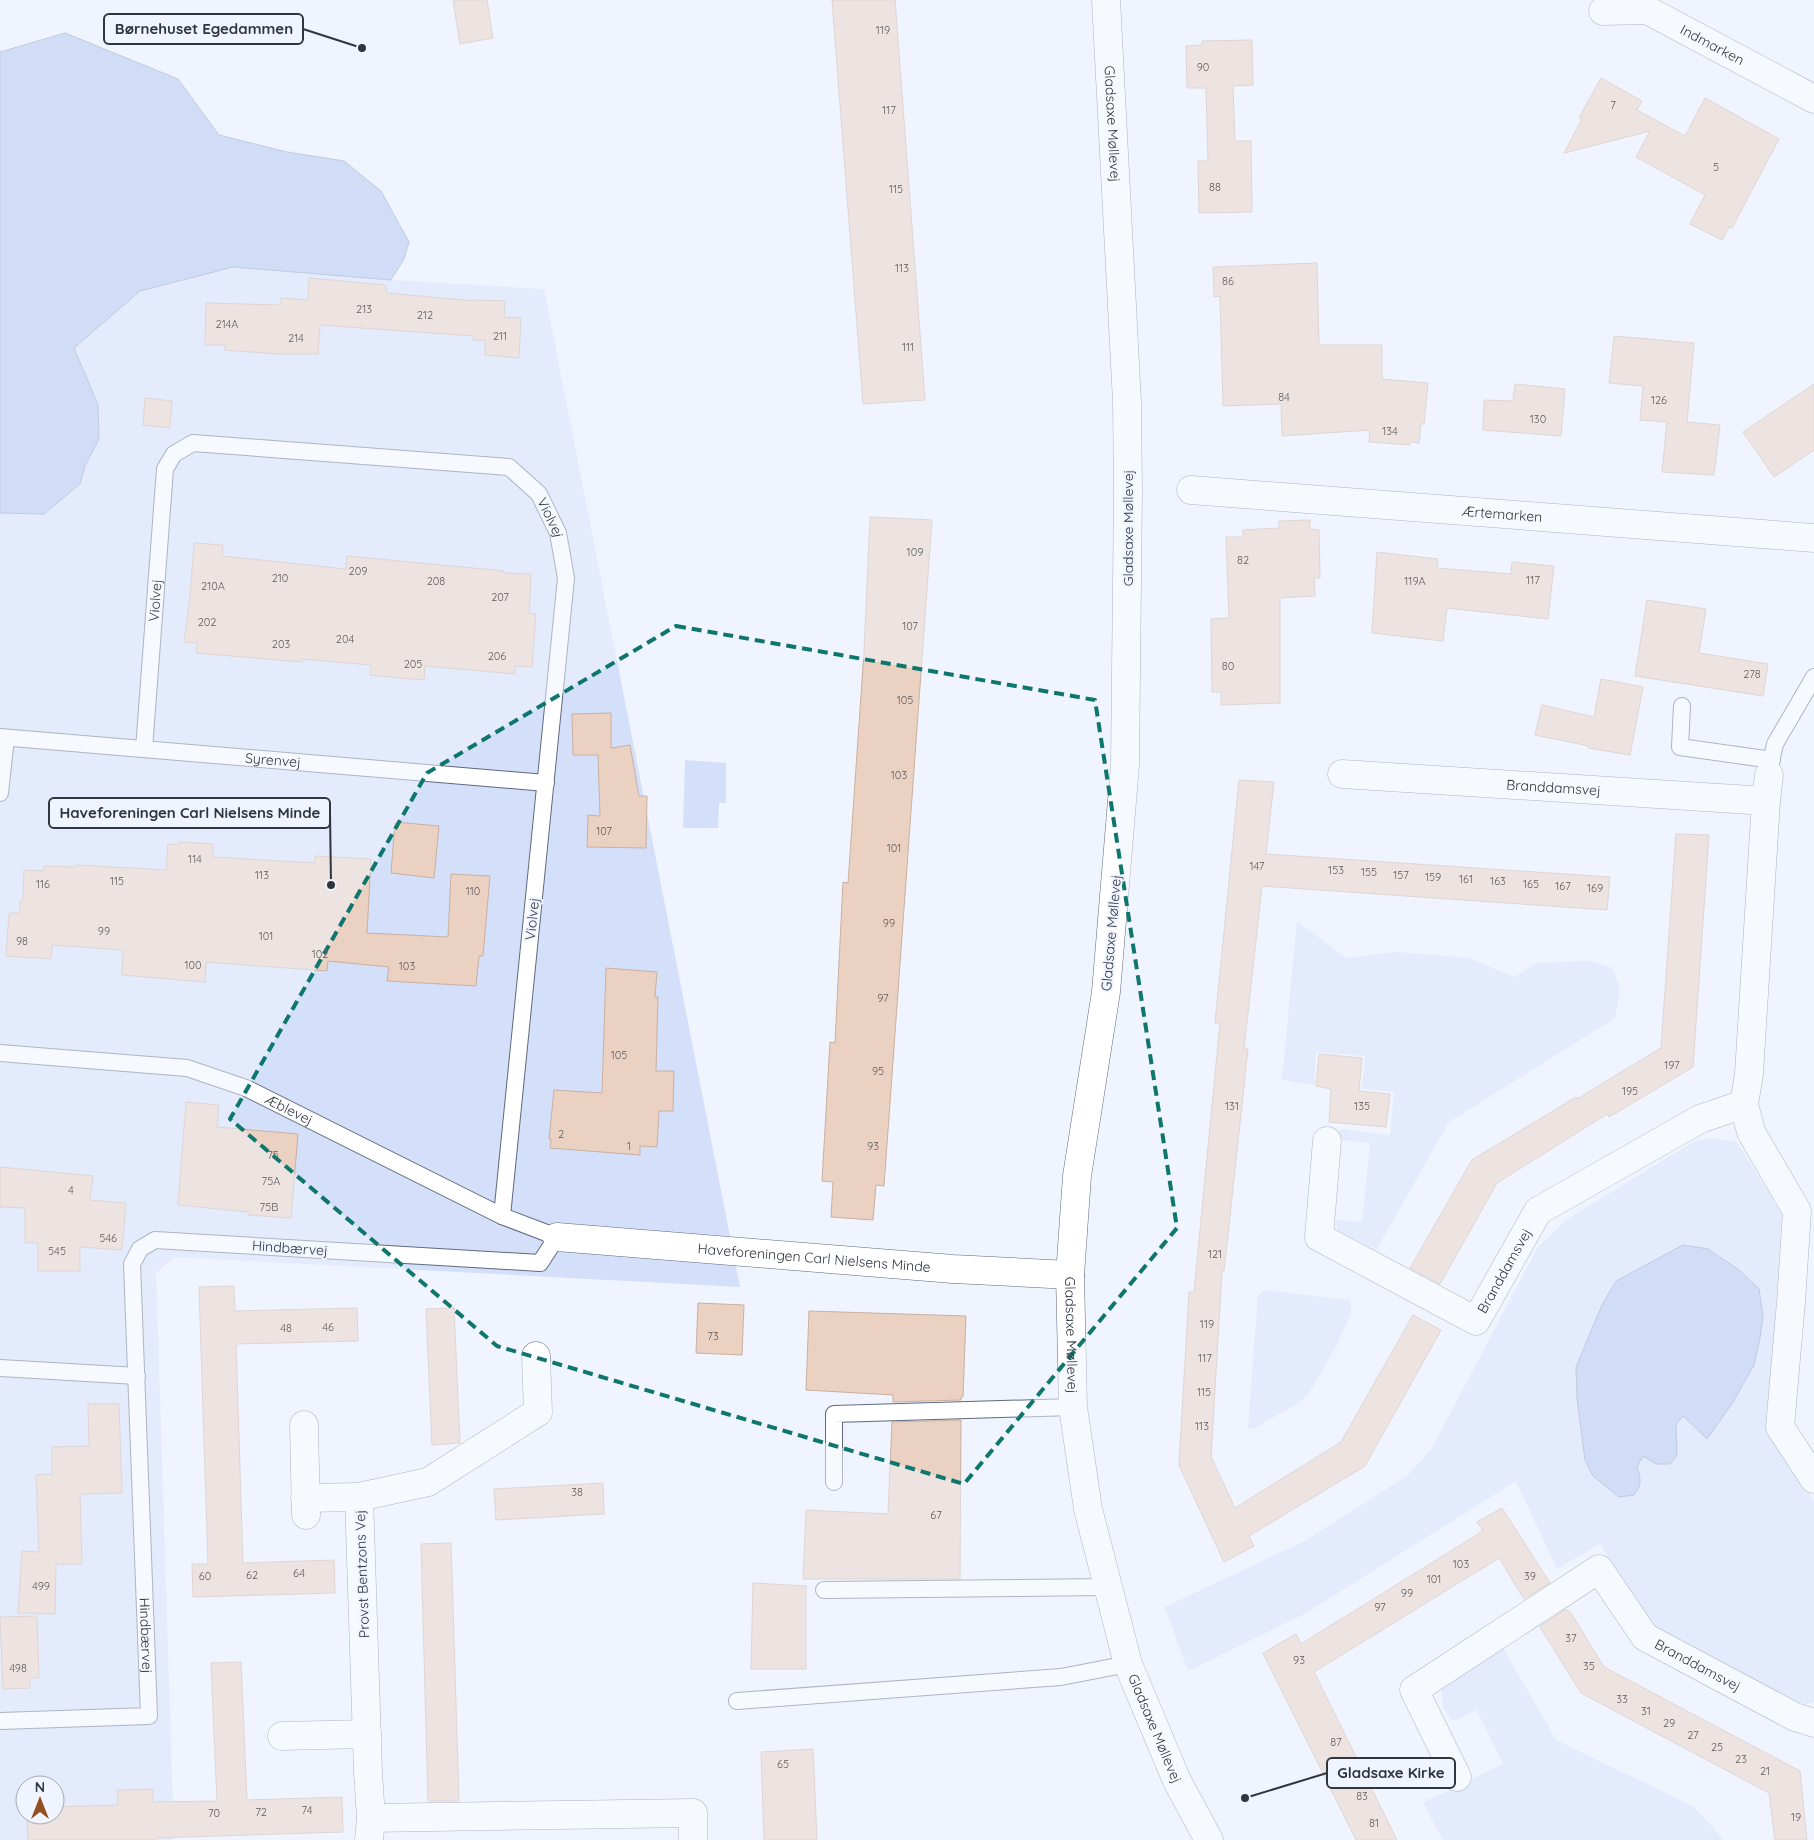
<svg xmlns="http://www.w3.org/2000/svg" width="1814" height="1840" font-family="Quicksand,sans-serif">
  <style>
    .green { fill: #d4e0fa; fill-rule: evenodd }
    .water { fill: #aec2ee; stroke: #8898b9 }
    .building { fill: #ebd1c2; stroke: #c9b0a1 }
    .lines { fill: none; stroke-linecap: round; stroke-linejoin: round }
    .service-casing { stroke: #5f697e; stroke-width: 18 }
    .minor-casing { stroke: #5f697e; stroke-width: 29 }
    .tertiary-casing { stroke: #5f697e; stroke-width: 29 }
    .service { stroke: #fff; stroke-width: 16 }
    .minor { stroke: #fff; stroke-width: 28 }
    .tertiary { stroke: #fff; stroke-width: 28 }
    .marked { fill: none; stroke: #0f766e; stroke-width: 4; stroke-dasharray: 10 6; stroke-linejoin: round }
    .labels { text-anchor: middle; stroke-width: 4; stroke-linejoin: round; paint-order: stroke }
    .number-label { font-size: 11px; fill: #5f5c5f }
    .street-label { font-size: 14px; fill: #30353e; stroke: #eff4fe }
    .leader { fill: none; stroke: #30353e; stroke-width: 2 }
    .callout-dot { fill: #30353e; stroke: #eff4fe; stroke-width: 2 }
    .callout { fill: #eff4fe; stroke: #30353e; stroke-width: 2 }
    .callout-label { font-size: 15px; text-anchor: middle; font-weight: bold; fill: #30353e }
  </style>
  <rect width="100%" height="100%" fill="#eff4fe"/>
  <g class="green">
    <path d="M233,267L391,280L544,289L740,1287L174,1257L156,1273L174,1840H0V513L44,514L80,484L85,466L99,439L98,406L74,348L140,291ZM25,1785H55V1815H25Z"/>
    <path d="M685,760L726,763V803H719L718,828H683Z"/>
    <path d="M1297,921L1346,958L1396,952L1468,958L1515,977L1536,963L1591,961L1612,968L1620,989L1615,1018L1449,1122L1376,1250L1337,1229L1336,1220L1362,1222L1370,1143L1331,1139L1333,1135L1342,1129L1390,1135L1394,1092L1362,1089L1365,1056L1316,1052L1314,1085L1282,1080Z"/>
    <path d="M1712,1138L1737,1142L1782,1214L1768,1432L1814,1501V1702L1808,1704L1792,1702L1654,1629L1600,1544L1557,1569L1516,1481L1306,1613L1188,1671L1165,1607L1303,1542L1407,1476L1431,1450L1538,1247L1569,1218L1693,1142Z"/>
    <path d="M1264,1290L1348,1300C1358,1310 1342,1328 1339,1341L1308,1395L1293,1406L1253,1429L1248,1428L1258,1296Z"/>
    <path d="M1503,1648L1556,1740L1694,1807L1724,1840H1443L1423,1803L1503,1764L1477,1710L1459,1719L1453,1720C1441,1710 1440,1698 1444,1684Z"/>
  </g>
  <g class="water">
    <path d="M65,33L178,79L219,135L287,152L344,161L381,191L409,242L404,259L391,280L233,267L140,291L74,348L98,405L99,439L85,466L80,484L44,514L0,513V52Z"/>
    <path d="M1683,1245L1708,1249L1739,1270L1759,1289L1763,1316L1760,1338L1754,1365L1733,1402L1707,1439L1683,1416L1676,1424L1677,1455L1670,1464H1656L1643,1456L1637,1467C1641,1479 1642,1485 1634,1495L1619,1497L1593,1476L1585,1460L1577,1398L1576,1367L1602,1305L1616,1281Z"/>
  </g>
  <g class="building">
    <path d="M453,0H487L493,38L460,44Z"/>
    <path d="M832,0H895L925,400L863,404Z"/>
    <path d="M1252,40L1253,85L1233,86L1235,141H1251L1252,212L1199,213L1198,161H1208L1206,88H1187L1186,46L1202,45V41Z"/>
    <path d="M1601,78L1642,101L1637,110L1685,136L1705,98L1779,139L1732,228L1729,227L1722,240L1690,224L1705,195L1636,157L1650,131L1564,153L1582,119L1579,118Z"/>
    <path d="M1317,263L1319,345H1382V379L1428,383L1424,424H1421L1419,443L1410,442V445L1369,442L1370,430L1282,436L1281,404L1223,406L1220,296L1214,297L1213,267Z"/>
    <path d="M309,278L386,285V293L475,301V300L505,301L504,317L521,318L519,358L485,355V340H473V336L320,325L318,354H278L225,350V345H205L206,303L281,305V298L308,300Z"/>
    <path d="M1614,336L1694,343L1687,422L1720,425L1714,475L1662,472L1667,422L1640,420L1643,386L1609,383Z"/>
    <path d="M1515,384L1565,389L1561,436L1483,430L1484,400L1513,401Z"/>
    <path d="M1814,384V450L1774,477L1743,432Z"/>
    <path d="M145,398L172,401L170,428L143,425Z"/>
    <path d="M870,517L932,520L884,1186L876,1185L873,1220L831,1217L833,1182L822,1181L830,1042L835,1043L843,882L848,883L864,652Z"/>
    <path d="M1310,520V529L1319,530L1320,578H1314L1315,596L1280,598V703L1221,705V692H1212L1211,619L1229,618L1226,537H1243V530L1279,528V521Z"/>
    <path d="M194,543L223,545L222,556L346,569L347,556L504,571L503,573L531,574L529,613L536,614L532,667L515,666V674L425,666L424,680L370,675L371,665L302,659V662L196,653L197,643L184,642L190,597Z"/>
    <path d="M1377,552L1438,559L1437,568L1511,574L1512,562L1554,566L1548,619L1447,608L1443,641L1372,633Z"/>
    <path d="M1647,600L1706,609L1699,653L1768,664L1763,696L1635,676Z"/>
    <path d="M1601,679L1643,687L1630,755L1588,748L1589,746L1535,735L1542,705L1594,717Z"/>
    <path d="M611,713V748L630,745L639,796H647L646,848L587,847L588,815L600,816L598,755H573L572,714Z"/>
    <path d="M1239,780L1274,782L1266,854L1610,877L1607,910L1262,886L1244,1049H1248L1224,1271H1222L1211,1457L1235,1508L1341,1442L1413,1315L1441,1330L1365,1466L1249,1536L1254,1546L1224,1562L1179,1465L1189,1292H1194L1220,1023H1215Z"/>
    <path d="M395,822L439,826L434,878L391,873Z"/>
    <path d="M1676,834L1709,835L1693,1067L1609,1117L1607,1114L1497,1183L1440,1284L1410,1268L1472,1160L1576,1097L1577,1099L1661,1048Z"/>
    <path d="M179,842L213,844V857L315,863V856L371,859L367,933L448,937L451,874L490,876L483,956H479L476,986L387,981L389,967L328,961L327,971L206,962L205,982L122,975L123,950L52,945L51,959L6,956L9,913H20V900H23L24,870L44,871V866L76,867V865L166,870L168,844L179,845Z"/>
    <path d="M606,968L657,972L655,997H658L656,1071H674L673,1111H659L657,1147L640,1146V1155L550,1148L551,1139H549L554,1090L602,1093Z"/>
    <path d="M1319,1054L1362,1058L1359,1091L1390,1094L1386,1127L1329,1122L1331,1089L1316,1086Z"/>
    <path d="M186,1102L219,1105L217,1127L298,1134L291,1218L248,1215V1212L178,1205Z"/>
    <path d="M0,1167L93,1176L90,1200L126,1203L122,1250L80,1247V1271H38V1243H25V1208L0,1207Z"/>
    <path d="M234,1286L235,1311L357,1308L358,1341L236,1344L243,1563L334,1560L335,1593L193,1597L192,1564H208L199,1287Z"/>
    <path d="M698,1303L744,1305L742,1355L696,1353Z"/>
    <path d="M454,1308L460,1443L432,1445L426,1309Z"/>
    <path d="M809,1311L966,1316L963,1397H961V1400L893,1402V1395L806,1390Z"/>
    <path d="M88,1404H119L122,1493L80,1494L82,1564H56L55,1614L18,1613L22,1551L39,1552L36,1475L52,1474V1447L89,1446Z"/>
    <path d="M961,1420L960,1579H803L806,1510L888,1514L892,1422Z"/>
    <path d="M603,1483L604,1514L496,1520L494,1489Z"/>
    <path d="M1502,1508L1550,1583L1524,1599L1499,1558L1314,1672L1397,1840H1356L1263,1653L1296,1634L1301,1644L1483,1531L1477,1522Z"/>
    <path d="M451,1543L459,1801H428L421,1544Z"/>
    <path d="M753,1583L806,1586V1669H751Z"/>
    <path d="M1566,1609L1568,1611L1569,1610L1604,1667L1800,1771L1807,1840H1775L1769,1793L1581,1693L1540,1627Z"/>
    <path d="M37,1616L39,1678H30V1688L3,1689L0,1617Z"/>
    <path d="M241,1662L247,1800L342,1797L343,1832L155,1838V1840H28L27,1815H55V1807L118,1805L117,1790L153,1789V1802L217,1801L211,1663Z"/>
    <path d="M813,1749L817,1840H764L761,1752Z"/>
  </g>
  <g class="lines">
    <g class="service-casing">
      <g id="service">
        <path d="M1682,706L1680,747L1772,760"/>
        <path id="s1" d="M0,737L546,783"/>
        <path id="s2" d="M144,749L165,469L174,454L193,443L509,467L539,494L558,533L566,578L502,1216"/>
        <path d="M1769,771L1775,744L1814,677"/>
        <path d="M0,793L6,738"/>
        <path id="s3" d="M0,1053L187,1068L246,1088L502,1216L557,1237L540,1263L155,1240L140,1249L132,1264L149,1716L0,1721"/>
        <path d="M0,1368L137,1376"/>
        <path d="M834,1482V1414L1073,1407"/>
        <path d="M824,1590L1108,1587"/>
        <path d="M737,1701L1061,1677L1128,1664"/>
      </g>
    </g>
    <g class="minor-casing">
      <g id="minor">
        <path id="s4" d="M1603,11L1647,10L1814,99"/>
        <path id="s5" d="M1191,490L1814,538"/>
        <path id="s6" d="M1342,774L1766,801L1749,1074L1744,1104L1751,1132L1797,1211L1791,1302L1780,1427L1814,1479"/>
        <path d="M1766,801L1769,775"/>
        <path id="s7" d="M1327,1141L1319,1237L1476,1321L1538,1211L1700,1119L1744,1104"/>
        <path id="s8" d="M557,1237L953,1269L1070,1275"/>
        <path d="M304,1425L306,1515"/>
        <path d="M305,1498L359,1497"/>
        <path d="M282,1736L367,1734"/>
        <path id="s9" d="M1457,1777L1414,1690L1599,1569L1645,1637L1795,1717L1814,1723"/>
        <path d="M371,1818L693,1813V1840"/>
        <path d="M369,1840L371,1818L368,1772L359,1497L428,1482L538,1412L536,1356"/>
      </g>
    </g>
    <g class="tertiary-casing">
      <g id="tertiary">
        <path id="s10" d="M1106,0L1127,402L1128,491L1125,765L1106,992L1077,1176L1070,1275L1073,1407L1088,1509L1128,1664L1177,1781L1209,1840"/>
      </g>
    </g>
    <use href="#service" class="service"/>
    <use href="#minor" class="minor"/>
    <use href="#tertiary" class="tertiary"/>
  </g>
  <path d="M0 0H1814V1840H0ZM676,626L1095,700L1177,1228L964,1484L497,1346L230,1119L427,773Z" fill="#eff4fe" fill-opacity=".55" fill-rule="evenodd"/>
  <path class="marked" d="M676,626L1095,700L1177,1228L964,1484L497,1346L230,1119L427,773Z"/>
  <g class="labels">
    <g class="number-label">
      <text x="883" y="34">119</text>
      <text x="1203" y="71">90</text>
      <text x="1613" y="109">7</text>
      <text x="889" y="114">117</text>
      <text x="1716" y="171">5</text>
      <text x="1215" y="191">88</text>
      <text x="896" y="193">115</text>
      <text x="902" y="272">113</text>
      <text x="1228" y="285">86</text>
      <text x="364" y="313">213</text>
      <text x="425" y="319">212</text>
      <text x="227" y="328">214A</text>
      <text x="500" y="340">211</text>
      <text x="296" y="342">214</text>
      <text x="908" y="351">111</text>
      <text x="1284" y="401">84</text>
      <text x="1659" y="404">126</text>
      <text x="1538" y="423">130</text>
      <text x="1390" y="435">134</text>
      <text x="915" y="556">109</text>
      <text x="1243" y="564">82</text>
      <text x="358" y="575">209</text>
      <text x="280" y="582">210</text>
      <text x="1533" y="584">117</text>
      <text x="436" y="585">208</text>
      <text x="1415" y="585">119A</text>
      <text x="213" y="590">210A</text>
      <text x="500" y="601">207</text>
      <text x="207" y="626">202</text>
      <text x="910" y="630">107</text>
      <text x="345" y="643">204</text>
      <text x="281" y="648">203</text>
      <text x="497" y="660">206</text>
      <text x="413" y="668">205</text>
      <text x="1228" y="670">80</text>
      <text x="1752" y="678">278</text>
      <text x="905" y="704">105</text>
      <text x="899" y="779">103</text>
      <text x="604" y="835">107</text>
      <text x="894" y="852">101</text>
      <text x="195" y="863">114</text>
      <text x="1257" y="870">147</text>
      <text x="1336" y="874">153</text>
      <text x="1369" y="876">155</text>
      <text x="262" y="879">113</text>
      <text x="1401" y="879">157</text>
      <text x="1433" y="881">159</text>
      <text x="1466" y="883">161</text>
      <text x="117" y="885">115</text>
      <text x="1498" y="885">163</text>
      <text x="43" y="888">116</text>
      <text x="1531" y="888">165</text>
      <text x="1563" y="890">167</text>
      <text x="1595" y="892">169</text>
      <text x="473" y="895">110</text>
      <text x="889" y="927">99</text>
      <text x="104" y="935">99</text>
      <text x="266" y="940">101</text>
      <text x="22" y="945">98</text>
      <text x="320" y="958">102</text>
      <text x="193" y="969">100</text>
      <text x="407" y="970">103</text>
      <text x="883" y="1002">97</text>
      <text x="619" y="1059">105</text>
      <text x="1672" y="1069">197</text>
      <text x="878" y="1075">95</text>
      <text x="1630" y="1095">195</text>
      <text x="1232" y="1110">131</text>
      <text x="1362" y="1110">135</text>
      <text x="561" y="1138">2</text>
      <text x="629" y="1150">1</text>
      <text x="873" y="1150">93</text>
      <text x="273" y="1159">75</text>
      <text x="271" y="1185">75A</text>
      <text x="71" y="1194">4</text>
      <text x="269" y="1211">75B</text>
      <text x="108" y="1242">546</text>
      <text x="57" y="1255">545</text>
      <text x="1215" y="1258">121</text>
      <text x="1207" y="1328">119</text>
      <text x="328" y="1331">46</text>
      <text x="286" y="1332">48</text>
      <text x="713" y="1340">73</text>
      <text x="1205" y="1362">117</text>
      <text x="1204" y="1396">115</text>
      <text x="1202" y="1430">113</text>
      <text x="577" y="1496">38</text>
      <text x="936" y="1519">67</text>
      <text x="1461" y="1568">103</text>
      <text x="299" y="1577">64</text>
      <text x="252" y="1579">62</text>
      <text x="205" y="1580">60</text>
      <text x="1530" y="1580">39</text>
      <text x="1434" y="1583">101</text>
      <text x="41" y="1590">499</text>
      <text x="1407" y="1597">99</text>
      <text x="1380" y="1611">97</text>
      <text x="1571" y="1642">37</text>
      <text x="1299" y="1664">93</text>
      <text x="1589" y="1670">35</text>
      <text x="18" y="1672">498</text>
      <text x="1622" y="1703">33</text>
      <text x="1646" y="1715">31</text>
      <text x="1669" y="1727">29</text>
      <text x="1693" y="1739">27</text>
      <text x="1336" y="1746">87</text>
      <text x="1717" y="1751">25</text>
      <text x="1741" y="1763">23</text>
      <text x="783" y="1768">65</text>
      <text x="1765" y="1775">21</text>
      <text x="1362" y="1800">83</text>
      <text x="307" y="1814">74</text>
      <text x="261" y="1816">72</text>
      <text x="214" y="1817">70</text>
      <text x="1796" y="1821">19</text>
      <text x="1374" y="1827">81</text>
    </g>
    <g class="street-label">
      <text dy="5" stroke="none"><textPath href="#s4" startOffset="118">Indmarken</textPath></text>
      <text dy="5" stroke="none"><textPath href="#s10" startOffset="124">Gladsaxe Møllevej</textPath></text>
      <text dy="5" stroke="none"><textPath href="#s5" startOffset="312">Ærtemarken</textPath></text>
      <text dy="5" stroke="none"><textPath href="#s2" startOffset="704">Violvej</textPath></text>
      <text transform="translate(1128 528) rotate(-90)" y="5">Gladsaxe Møllevej</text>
      <text dy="5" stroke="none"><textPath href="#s2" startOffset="149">Violvej</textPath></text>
      <text dy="5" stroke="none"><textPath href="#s1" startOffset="274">Syrenvej</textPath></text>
      <text dy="5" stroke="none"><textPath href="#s6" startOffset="212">Branddamsvej</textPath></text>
      <text transform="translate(532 919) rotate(-84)" y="5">Violvej</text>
      <text transform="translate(1111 933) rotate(-85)" y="5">Gladsaxe Møllevej</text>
      <text dy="5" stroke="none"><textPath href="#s3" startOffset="298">Æblevej</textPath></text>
      <text transform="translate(290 1248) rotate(4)" y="5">Hindbærvej</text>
      <text dy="5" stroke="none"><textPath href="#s8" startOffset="258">Haveforeningen Carl Nielsens Minde</textPath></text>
      <text dy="5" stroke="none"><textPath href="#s7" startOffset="332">Branddamsvej</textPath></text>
      <text dy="5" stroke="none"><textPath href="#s10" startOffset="1339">Gladsaxe Møllevej</textPath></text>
      <text transform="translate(362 1574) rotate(-92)" y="5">Provst Bentzons Vej</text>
      <text dy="5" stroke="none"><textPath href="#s3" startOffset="1418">Hindbærvej</textPath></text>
      <text dy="5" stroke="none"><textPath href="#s9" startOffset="460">Branddamsvej</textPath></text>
      <text dy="5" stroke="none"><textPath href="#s10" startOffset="1744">Gladsaxe Møllevej</textPath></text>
    </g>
  </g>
  <path class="leader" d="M362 48L303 29M331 885L330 813M1245 1798L1327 1773"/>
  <g class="callout-dot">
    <circle cx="362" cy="48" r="5"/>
    <circle cx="331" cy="885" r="5"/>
    <circle cx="1245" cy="1798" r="5"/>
  </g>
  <g class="callout">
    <rect x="104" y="14" width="199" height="30" rx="5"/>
    <rect x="49" y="798" width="281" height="30" rx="5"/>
    <rect x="1327" y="1758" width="128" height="30" rx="5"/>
  </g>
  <g class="callout-label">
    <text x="204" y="34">Børnehuset Egedammen</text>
    <text x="190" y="818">Haveforeningen Carl Nielsens Minde</text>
    <text x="1391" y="1778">Gladsaxe Kirke</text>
  </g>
  <g transform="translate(40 1800)"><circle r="24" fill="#eff4fe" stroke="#a3a8b1"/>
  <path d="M0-4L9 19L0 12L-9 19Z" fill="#924f1f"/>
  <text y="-8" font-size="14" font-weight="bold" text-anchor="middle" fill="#30353e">N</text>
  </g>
</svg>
